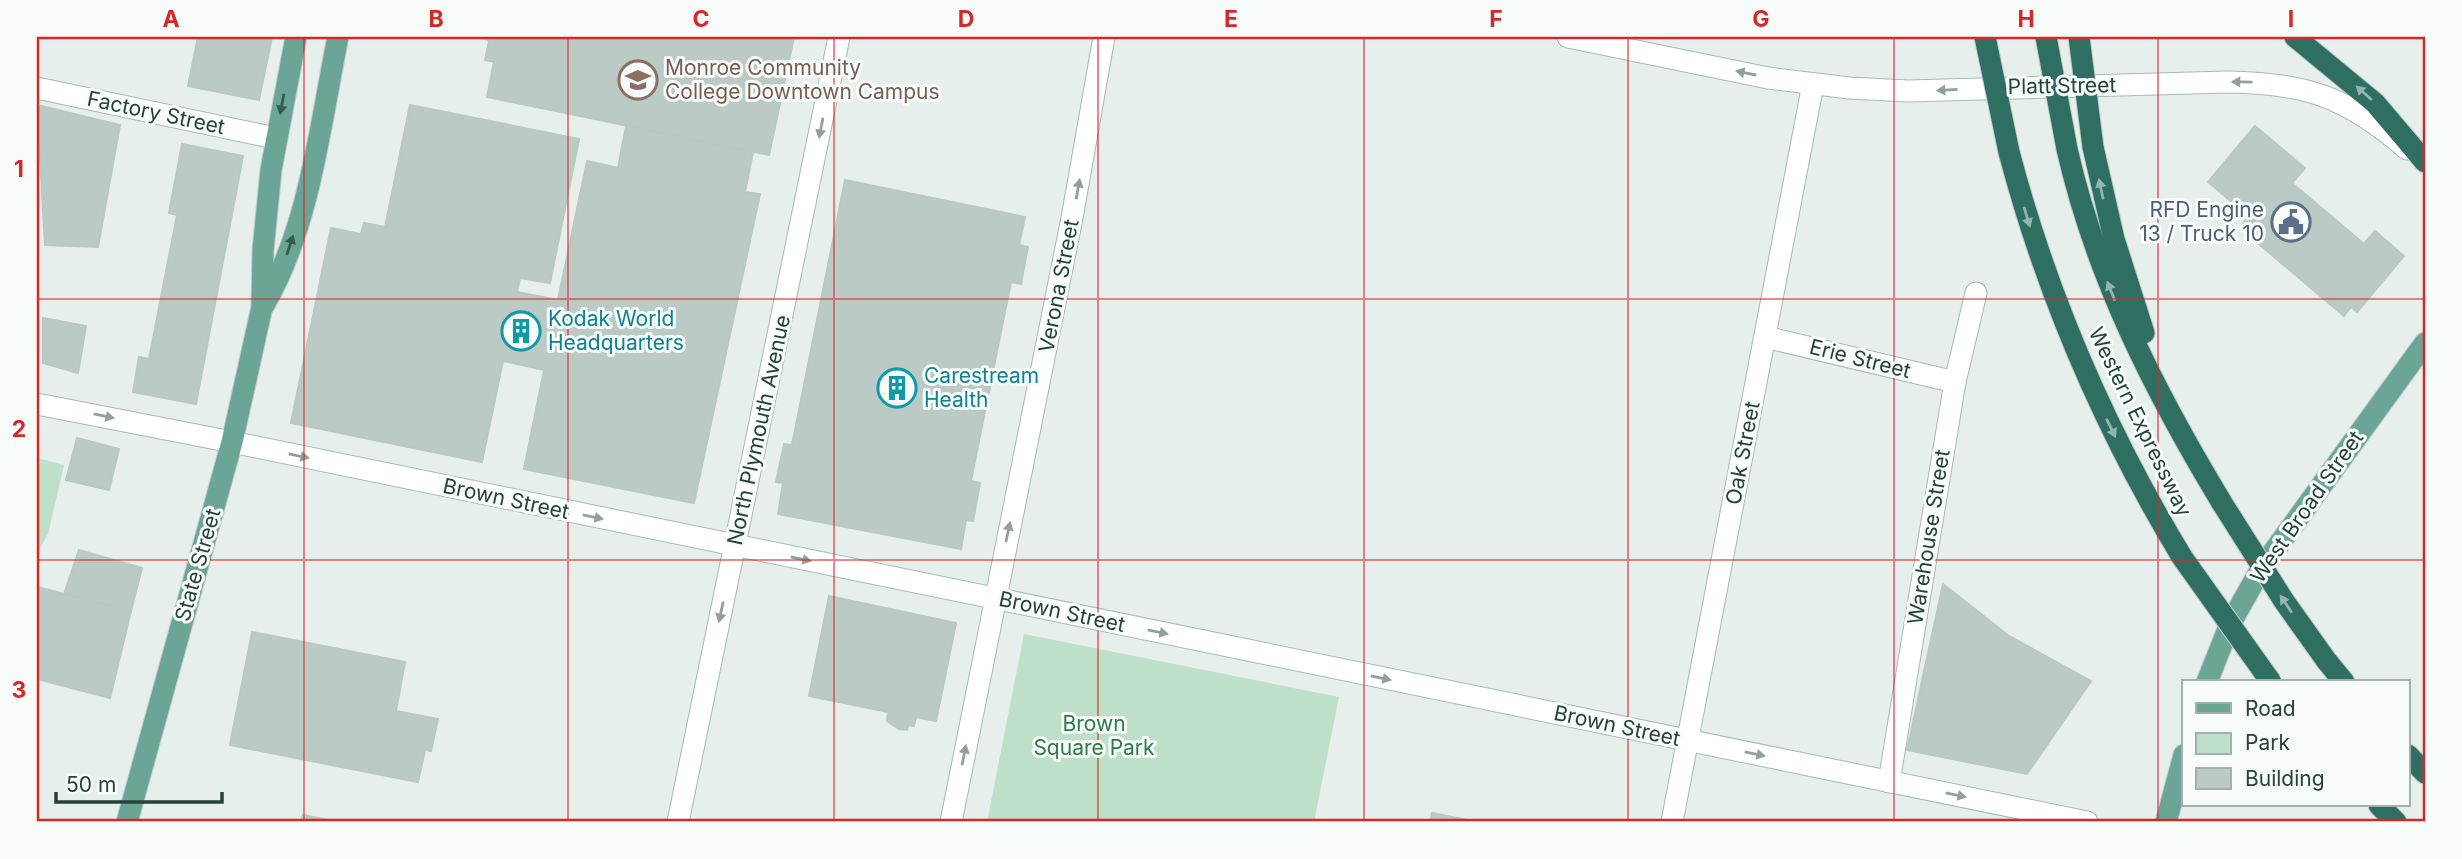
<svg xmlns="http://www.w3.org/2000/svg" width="2462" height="859" font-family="Inter,sans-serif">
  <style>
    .park { fill: #bfe0c8 }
    .building { fill: #bbcac4; stroke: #b8c9c2; stroke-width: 2 }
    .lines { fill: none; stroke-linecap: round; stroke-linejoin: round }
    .minor-casing { stroke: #a8b8b2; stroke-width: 23 }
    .tertiary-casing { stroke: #a8b8b2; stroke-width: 23 }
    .secondary-casing { stroke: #a4bbb3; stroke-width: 23 }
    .primary-casing { stroke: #c2cac8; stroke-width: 23 }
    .motorway-casing { stroke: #c2cac8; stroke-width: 23 }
    .minor { stroke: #fff; stroke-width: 21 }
    .tertiary { stroke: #fff; stroke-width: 21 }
    .secondary { stroke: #fff; stroke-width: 21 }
    .primary { stroke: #6aa596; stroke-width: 21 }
    .motorway { stroke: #2f6f62; stroke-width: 21 }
    .motorway-bridge-casing { stroke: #c2cac8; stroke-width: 23; stroke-linecap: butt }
    .motorway-bridge { stroke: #2f6f62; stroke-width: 21 }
    .oneway { fill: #92a09c }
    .oneway2 { fill: #93b5ae }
    .oneway3 { fill: #365b51 }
    .grid { fill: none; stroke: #d62828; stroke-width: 2; stroke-opacity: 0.55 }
    .labels { text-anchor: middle; stroke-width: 6; stroke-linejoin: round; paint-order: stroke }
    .education-label { font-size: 21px; fill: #785e54; stroke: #f7fbf9; text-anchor: start }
    .street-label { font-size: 21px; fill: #24423a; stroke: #f7fbf9 }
    .service-label { font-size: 21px; fill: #4e5e75; stroke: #f7fbf9; text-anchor: end }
    .culture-label { font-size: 21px; fill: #0d838f; stroke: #f7fbf9; text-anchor: start }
    .park-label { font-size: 21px; fill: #2d7a4b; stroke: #f7fbf9 }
    .neatline { fill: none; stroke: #d62828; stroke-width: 2.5 }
    .grid-label { font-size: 23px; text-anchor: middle; font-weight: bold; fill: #d62828 }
  </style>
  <rect width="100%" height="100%" fill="#e6efeb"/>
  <g class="park">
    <path d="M37,458L64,465L48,534L37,553Z"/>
    <path d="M1024,634L1339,697L1314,822H987Z"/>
  </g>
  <g class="building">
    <path d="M198,37H272L259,100L188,86Z"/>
    <path d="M484,37H794L769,155L487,97L494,62L485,60L489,41Z"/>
    <path d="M37,105L120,125L98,247L45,245Z"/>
    <path d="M410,105L579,139L550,283L520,278L517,292L558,300L587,161L618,168L626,126L753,152L745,192L760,194L694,503L524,469L544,370L503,361L482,462L291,423L331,228L361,234L364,223L385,227Z"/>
    <path d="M2255,126L2305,168L2292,183L2364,244L2375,231L2404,256L2357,312L2351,307L2344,316L2241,229L2247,215L2208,182Z"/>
    <path d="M182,144L243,156L196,404L133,392L139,357L149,359L177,215L169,213Z"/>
    <path d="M845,180L1025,217L1019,245L1028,247L1021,284L1011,282L971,481L980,483L973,521L966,520L961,549L778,514L783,483L776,482L784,444L792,445Z"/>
    <path d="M43,318L86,326L78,373L43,363Z"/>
    <path d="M77,438L119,449L109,490L66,480Z"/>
    <path d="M79,550L142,568L131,611L64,594Z"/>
    <path d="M1943,584L2009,636L2091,681L2027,774L1907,750Z"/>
    <path d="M37,587L131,611L110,698L37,679Z"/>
    <path d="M829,596L956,623L936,721L916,717L914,726L908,725L907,730L899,729L887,721L888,712L809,696Z"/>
    <path d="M252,632L405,662L396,711L438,719L431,751L425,750L418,782L230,745Z"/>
    <path d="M1432,813L1478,822H1430Z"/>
    <path d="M303,815L339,822H301Z"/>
  </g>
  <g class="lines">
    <g class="minor-casing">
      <g id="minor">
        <path d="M37,88L275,138"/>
        <path d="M1765,337L1955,382"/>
        <path d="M37,404L232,442"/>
        <path d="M1889,782L1955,382L1976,293"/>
        <path d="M951,822L1072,218L1104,37"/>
        <path d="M1672,822L1813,84"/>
      </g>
    </g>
    <g class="tertiary-casing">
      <path id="tertiary" d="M678,822L839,37"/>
    </g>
    <g class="secondary-casing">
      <g id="secondary">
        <path d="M1568,37L1768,78L1849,88L1908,91L2228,82C2306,83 2347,97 2407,149"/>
        <path d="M232,442L2087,822"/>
      </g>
    </g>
    <g class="primary-casing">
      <g id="primary">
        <path d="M264,305C310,226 320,125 338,37"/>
        <path d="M2207,682L2230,624L2261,569L2425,343"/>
        <path d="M127,822L232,442L262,307L263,250L271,170L296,37"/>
        <path d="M2166,822L2184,755"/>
      </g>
    </g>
    <g class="motorway-casing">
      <g id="motorway">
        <path d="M2295,37L2375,103L2425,162"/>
        <path d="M2093,147L2114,239L2144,333"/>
        <path d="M2067,149C2096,277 2155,392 2222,503"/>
        <path d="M2009,152C2047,296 2105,430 2182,557"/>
        <path d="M2326,660L2344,682"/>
        <path d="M2408,755L2425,773"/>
        <path d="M2379,805L2396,822"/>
      </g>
    </g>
    <use href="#minor" class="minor"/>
    <use href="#tertiary" class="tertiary"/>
    <use href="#secondary" class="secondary"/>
    <use href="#primary" class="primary"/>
    <use href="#motorway" class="motorway"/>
    <g class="motorway-bridge-casing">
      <g id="motorway-bridge">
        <path d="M1985,37L2009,152"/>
        <path d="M2046,37L2067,149"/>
        <path d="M2079,37L2093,147"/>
        <path d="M2222,503L2284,601L2326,660"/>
        <path d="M2182,557L2271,682"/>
      </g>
    </g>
    <use href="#motorway-bridge" class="motorway-bridge"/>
  </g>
  <defs><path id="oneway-solid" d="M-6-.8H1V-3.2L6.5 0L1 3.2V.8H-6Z" transform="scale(1.75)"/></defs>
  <g class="oneway">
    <use href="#oneway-solid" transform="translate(1746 73) rotate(-169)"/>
    <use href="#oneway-solid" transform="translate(2242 82) rotate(-179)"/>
    <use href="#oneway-solid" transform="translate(1947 90) rotate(177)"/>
    <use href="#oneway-solid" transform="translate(821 128) rotate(101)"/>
    <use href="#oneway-solid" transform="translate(1078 189) rotate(-80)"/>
    <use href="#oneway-solid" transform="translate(104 416) rotate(12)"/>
    <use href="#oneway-solid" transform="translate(299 456) rotate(12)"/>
    <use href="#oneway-solid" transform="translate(593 517) rotate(12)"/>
    <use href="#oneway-solid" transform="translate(1008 532) rotate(-78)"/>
    <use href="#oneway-solid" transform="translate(801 559) rotate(12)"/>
    <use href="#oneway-solid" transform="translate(721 612) rotate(102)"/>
    <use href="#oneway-solid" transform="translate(1158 632) rotate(12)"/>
    <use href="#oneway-solid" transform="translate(1381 678) rotate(12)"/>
    <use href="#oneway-solid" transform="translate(1755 754) rotate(12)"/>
    <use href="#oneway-solid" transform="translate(964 755) rotate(-79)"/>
    <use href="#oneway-solid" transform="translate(1956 795) rotate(12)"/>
  </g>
  <g class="oneway2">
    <use href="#oneway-solid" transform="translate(2364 93) rotate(-138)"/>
    <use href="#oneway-solid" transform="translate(2101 189) rotate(-102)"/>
    <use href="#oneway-solid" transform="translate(2027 217) rotate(73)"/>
    <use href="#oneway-solid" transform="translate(2111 291) rotate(-112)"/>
    <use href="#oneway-solid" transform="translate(2111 428) rotate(64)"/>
    <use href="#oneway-solid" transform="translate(2286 604) rotate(-124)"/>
  </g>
  <g class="oneway3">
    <use href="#oneway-solid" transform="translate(282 104) rotate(101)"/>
    <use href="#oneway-solid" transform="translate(290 245) rotate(-72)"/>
  </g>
  <path class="grid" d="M304,37V822M568,37V822M834,37V822M1098,37V822M1364,37V822M1628,37V822M1894,37V822M2158,37V822M37,299H2425M37,560H2425"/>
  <defs>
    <g id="university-ring" transform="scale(2.0125)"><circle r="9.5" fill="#f7fbf9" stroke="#8d6e63" stroke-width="1.5"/><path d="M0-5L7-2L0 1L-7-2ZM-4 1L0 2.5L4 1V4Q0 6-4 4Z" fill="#8d6e63"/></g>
    <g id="civic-ring" transform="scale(2.0125)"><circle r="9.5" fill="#f7fbf9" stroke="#5c6f8a" stroke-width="1.5"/><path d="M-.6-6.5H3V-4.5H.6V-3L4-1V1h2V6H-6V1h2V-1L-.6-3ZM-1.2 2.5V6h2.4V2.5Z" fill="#5c6f8a"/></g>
    <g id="building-ring" transform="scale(2.0125)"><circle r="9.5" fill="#f7fbf9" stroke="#0f9aa8" stroke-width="1.5"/><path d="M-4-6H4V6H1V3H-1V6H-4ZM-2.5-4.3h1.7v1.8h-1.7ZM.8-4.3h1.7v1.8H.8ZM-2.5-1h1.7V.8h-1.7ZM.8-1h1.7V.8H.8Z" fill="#0f9aa8"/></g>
  </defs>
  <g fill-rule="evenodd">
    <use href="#university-ring" x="638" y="80"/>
    <use href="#civic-ring" x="2291" y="222"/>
    <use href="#building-ring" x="521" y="331"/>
    <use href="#building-ring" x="897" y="388"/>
  </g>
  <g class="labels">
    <g class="education-label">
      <text x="665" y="75">Monroe Community<tspan x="665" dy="24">College Downtown Campus</tspan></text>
    </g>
    <g class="street-label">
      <text transform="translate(2062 86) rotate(-1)" y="7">Platt Street</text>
      <text transform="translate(156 113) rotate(12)" y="7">Factory Street</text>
      <text transform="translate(1059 286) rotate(-79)" y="7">Verona Street</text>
      <text transform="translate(1860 359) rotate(14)" y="7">Erie Street</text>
      <text transform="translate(2140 422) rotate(64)" y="7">Western Expressway</text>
      <text transform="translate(759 430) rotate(-78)" y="7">North Plymouth Avenue</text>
      <text transform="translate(1743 453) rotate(-79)" y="7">Oak Street</text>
      <text transform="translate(506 499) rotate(12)" y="7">Brown Street</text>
      <text transform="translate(2307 507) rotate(-55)" y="7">West Broad Street</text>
      <text transform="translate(1929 537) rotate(-81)" y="7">Warehouse Street</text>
      <text transform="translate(198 565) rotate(-74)" y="7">State Street</text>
      <text transform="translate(1062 612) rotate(12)" y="7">Brown Street</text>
      <text transform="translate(1617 726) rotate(12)" y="7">Brown Street</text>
    </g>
    <g class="service-label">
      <text x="2264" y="217">RFD Engine<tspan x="2264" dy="24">13 / Truck 10</tspan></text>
    </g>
    <g class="culture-label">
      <text x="548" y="326">Kodak World<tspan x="548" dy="24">Headquarters</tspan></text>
      <text x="924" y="383">Carestream<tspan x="924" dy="24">Health</tspan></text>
    </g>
    <g class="park-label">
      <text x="1094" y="731">Brown<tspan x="1094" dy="24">Square Park</tspan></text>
    </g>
  </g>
  <rect width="2462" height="859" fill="none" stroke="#f7fbf9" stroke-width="77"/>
  <rect x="2182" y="680" width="228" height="126" fill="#f7fbf9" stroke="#a3b1ad" stroke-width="2"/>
  <rect x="2196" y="703" width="35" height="10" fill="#6aa596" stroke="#a3b1ad" stroke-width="2"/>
  <text x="2245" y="716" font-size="21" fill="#24423a">Road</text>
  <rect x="2196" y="733" width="35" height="21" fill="#bfe0c8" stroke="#a3b1ad" stroke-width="2"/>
  <text x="2245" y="750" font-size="21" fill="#24423a">Park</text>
  <rect x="2196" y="768" width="35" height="21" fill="#bbcac4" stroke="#a3b1ad" stroke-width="2"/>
  <text x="2245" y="786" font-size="21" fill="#24423a">Building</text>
  <path d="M56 792v10h166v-10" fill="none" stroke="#24423a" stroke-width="3.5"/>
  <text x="66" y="792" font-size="21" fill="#24423a" stroke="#f7fbf9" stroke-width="5" paint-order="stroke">50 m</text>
  <rect x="38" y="38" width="2386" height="782" class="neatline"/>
  <g class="grid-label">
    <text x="171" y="27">A</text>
    <text x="436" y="27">B</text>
    <text x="701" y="27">C</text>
    <text x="966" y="27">D</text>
    <text x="1231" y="27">E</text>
    <text x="1496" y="27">F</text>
    <text x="1761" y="27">G</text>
    <text x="2026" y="27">H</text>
    <text x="2291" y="27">I</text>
    <text x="19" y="177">1</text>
    <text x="19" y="437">2</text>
    <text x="19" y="698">3</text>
  </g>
</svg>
